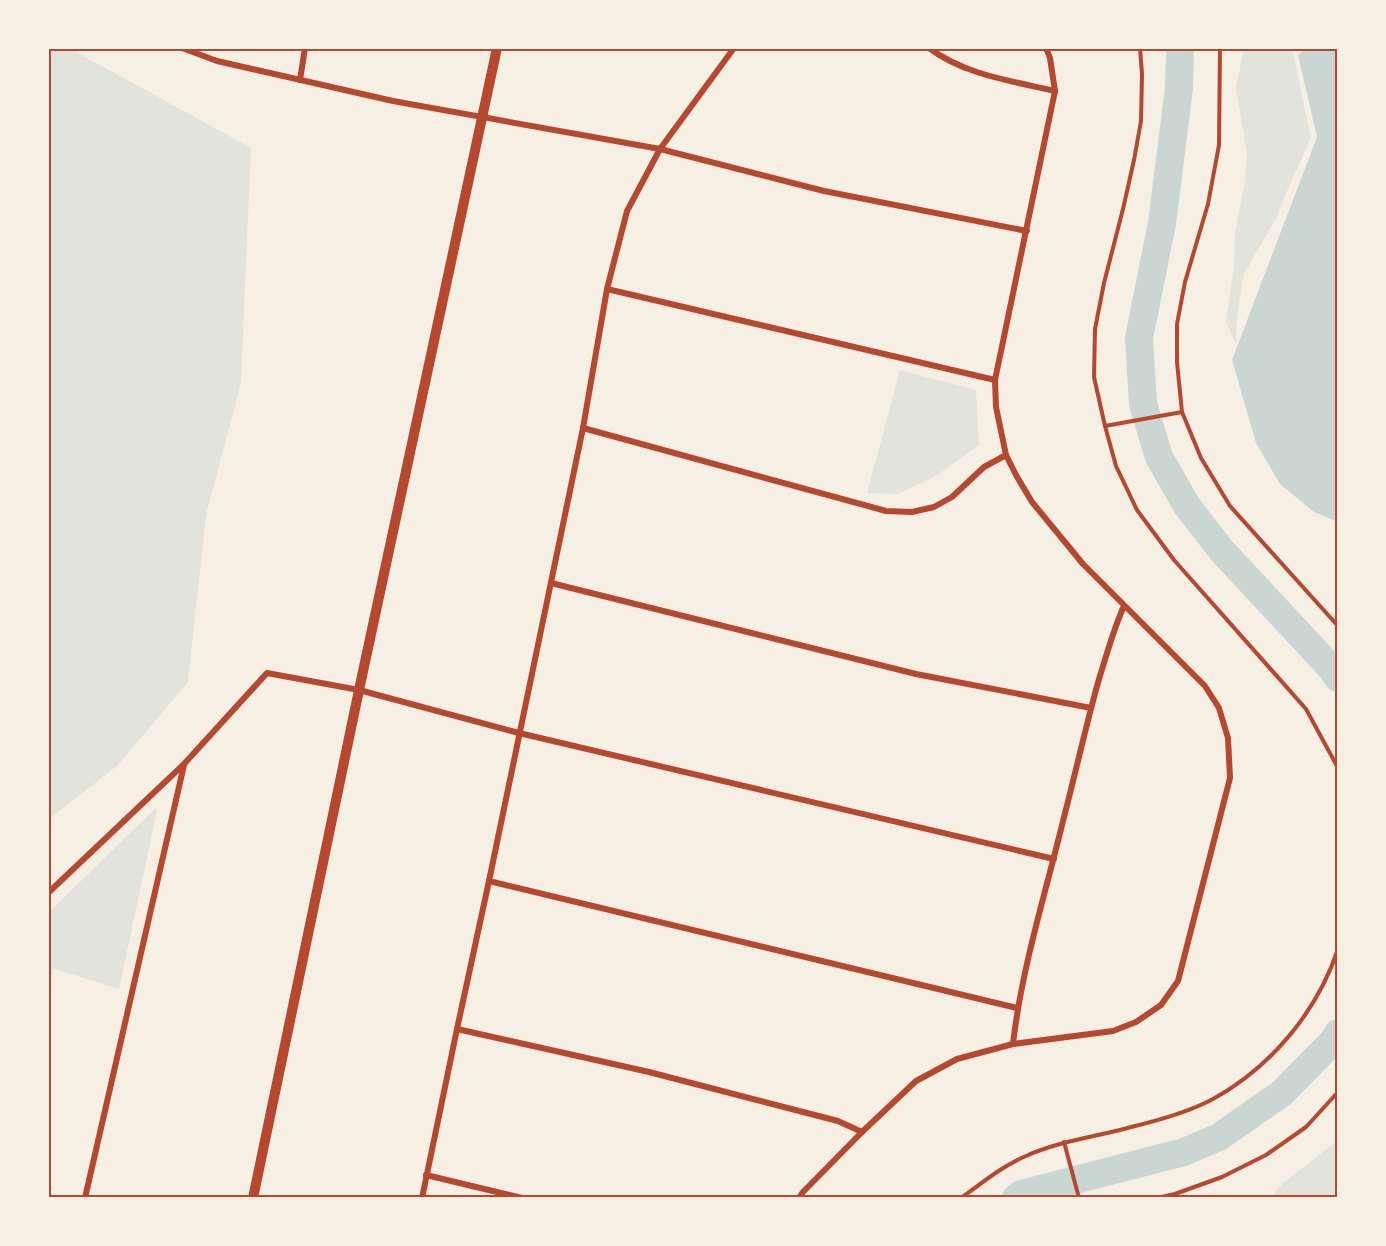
<svg xmlns="http://www.w3.org/2000/svg" width="1386" height="1246" font-family="Mulish,sans-serif">
  <style>
    .green { fill: #e2e4dc }
    .water { fill: #c9d6d2 }
    .lines { fill: none; stroke-linecap: round; stroke-linejoin: round }
    .canal { stroke: #c9d6d2; stroke-width: 28 }
    .path { stroke: #b5482f; stroke-width: 4 }
    .minor { stroke: #b5482f; stroke-width: 6 }
    .tertiary { stroke: #b5482f; stroke-width: 10 }
    .neatline { fill: none; stroke: #b5482f; stroke-width: 2 }
  </style>
  <rect width="100%" height="100%" fill="#f6efe4"/>
  <g class="green">
    <path d="M48,48H77L80,54L251,148L241,383L206,515L188,682L118,765L48,820Z"/>
    <path d="M1244,48H1298L1293,52L1311,138L1293,177L1276,218L1243,276L1237,318L1236,345L1226,321L1234,267L1235,233L1244,186L1247,154L1236,88Z"/>
    <path d="M900,370L976,390L979,445L936,476L898,494L867,493Z"/>
    <path d="M158,806L119,989L48,967V913Z"/>
    <path d="M1338,1140V1198H1271L1282,1184Z"/>
  </g>
  <path class="water" d="M1308,48H1338V522L1314,512L1280,484L1256,443L1232,360L1317,137L1298,55Z"/>
  <g class="lines">
    <g class="canal">
      <path d="M1180,48L1179,88L1162,223L1139,338L1143,404L1159,457L1187,506L1222,551L1332,669L1338,678"/>
      <path d="M1016,1198L1021,1194L1184,1152L1219,1137L1282,1093L1334,1040L1338,1033"/>
    </g>
    <g class="path">
      <path d="M1140,48L1142,74L1141,121L1134,160L1123,209L1104,283L1095,329L1094,377L1105,426L1116,466L1137,510L1174,560L1306,709L1338,768"/>
      <path d="M1220,48L1219,145L1208,204L1185,282L1177,324V362L1182,412L1201,458L1230,506L1338,626"/>
      <path d="M1105,426L1182,412"/>
      <path d="M1064,1142L1079,1198"/>
      <path d="M961,1198C982,1183 1002,1166 1026,1156C1059,1141 1096,1137 1131,1127C1156,1121 1191,1111 1213,1099C1271,1067 1317,1012 1338,949"/>
      <path d="M1157,1198L1175,1194L1222,1177L1266,1155L1306,1127L1338,1092"/>
    </g>
    <g class="minor">
      <path d="M182,48L217,61L393,101L660,149L824,191L1027,231"/>
      <path d="M929,48C965,75 1012,81 1055,91"/>
      <path d="M300,80L305,48"/>
      <path d="M607,289L995,380"/>
      <path d="M583,428L886,511L912,512L934,507L952,497L984,467L1006,455"/>
      <path d="M551,583L916,674L1091,708"/>
      <path d="M489,881L1017,1008"/>
      <path d="M48,893L184,764L267,673L359,690L519,733L1054,859"/>
      <path d="M457,1029L649,1072L838,1121L862,1132"/>
      <path d="M1013,1044C1022,966 1046,892 1064,817C1076,771 1086,725 1099,679C1107,654 1113,630 1124,606"/>
      <path d="M426,1175L522,1198"/>
      <path d="M85,1198L184,765"/>
      <path d="M422,1198L457,1029L489,881L583,428L607,289L627,211L660,149L734,48"/>
      <path d="M799,1198L803,1192L862,1132L916,1081L957,1059L1013,1044L1113,1031L1136,1022L1161,1005L1178,981L1230,778L1228,738L1219,708L1205,686L1083,564L1032,502L1016,475L1006,455L996,407L995,380L1055,91L1050,58L1046,48"/>
    </g>
    <path class="tertiary" d="M253,1198L359,690L497,48"/>
  </g>
  <rect width="1386" height="1246" fill="none" stroke="#f6efe4" stroke-width="99"/>
  <rect x="50" y="50" width="1286" height="1146" class="neatline"/>
</svg>
